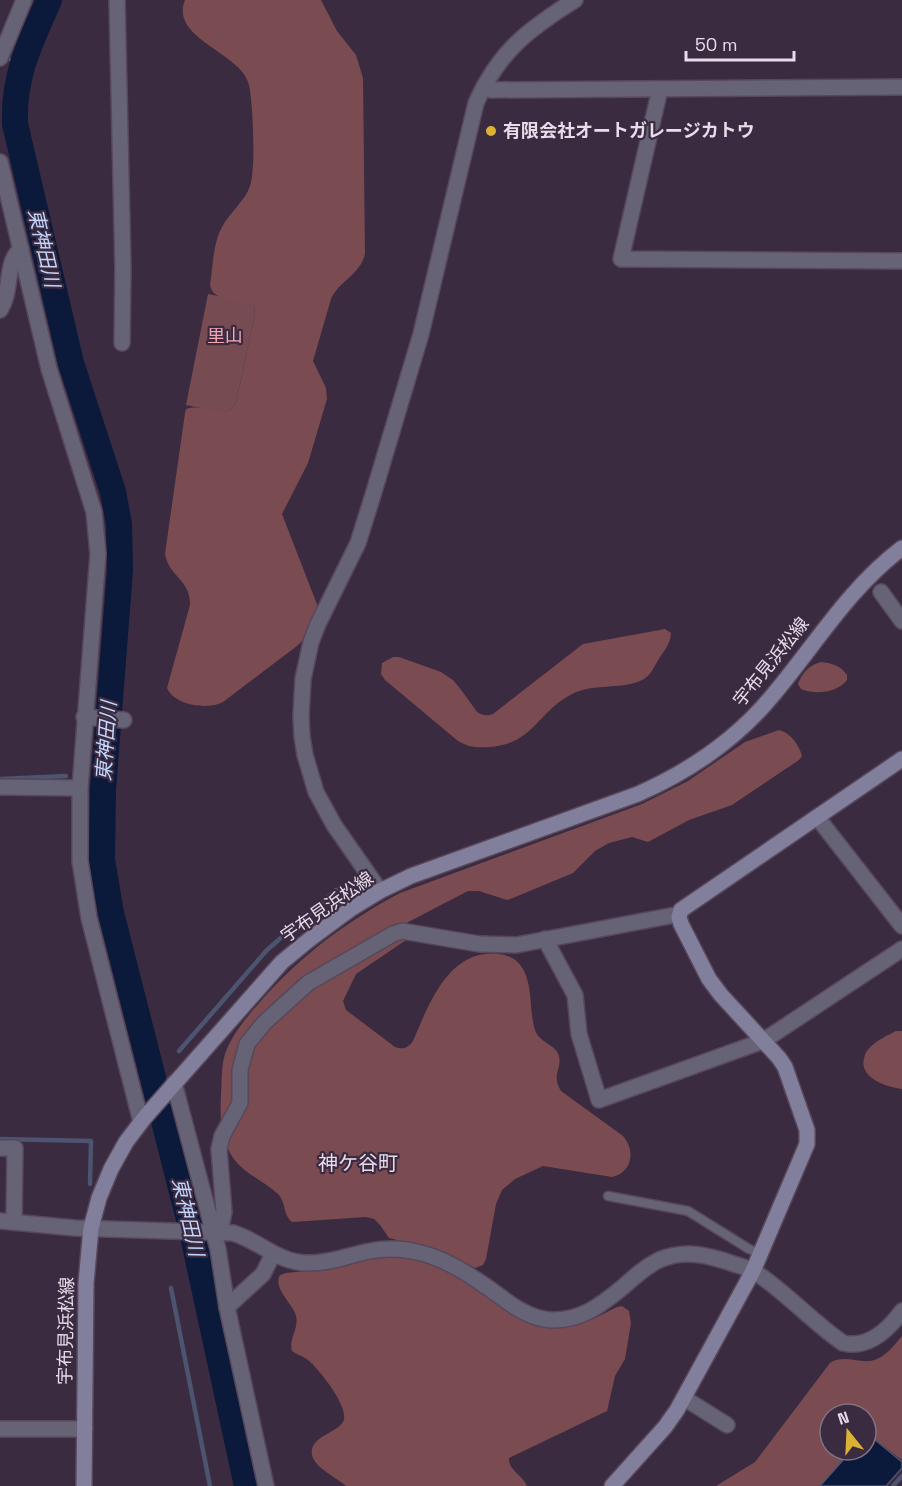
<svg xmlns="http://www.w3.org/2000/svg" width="902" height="1486" font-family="'Space Grotesk','Noto Sans JP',sans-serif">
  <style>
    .green { fill: #774b52 }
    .forest { fill: #7b4b52 }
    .water { fill: #0b193a; stroke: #4d546f; stroke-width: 1.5 }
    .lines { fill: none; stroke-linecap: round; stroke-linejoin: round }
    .stream { stroke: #4d546f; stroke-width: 4.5 }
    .river { stroke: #0b193a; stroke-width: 26 }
    .lane-casing { stroke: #57475b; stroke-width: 11 }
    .street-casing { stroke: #57475b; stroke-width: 18 }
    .secondary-casing { stroke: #57475b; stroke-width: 18 }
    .lane { stroke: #666376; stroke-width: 8 }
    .street { stroke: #666376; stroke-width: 15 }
    .secondary { stroke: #827f9c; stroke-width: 15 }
    .poi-dot { fill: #dbb233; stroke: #3b2b40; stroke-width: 2 }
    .labels { text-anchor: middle; stroke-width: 4.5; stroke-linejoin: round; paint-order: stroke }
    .poi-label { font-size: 18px; font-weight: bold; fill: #e7dcea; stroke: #3b2b40; text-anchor: start }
    .park-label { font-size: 18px; fill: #f6a6b1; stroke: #3b2b40 }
    .street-label { font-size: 18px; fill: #e7dcea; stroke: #3b2b40 }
    .water-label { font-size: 20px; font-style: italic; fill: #c2d5fc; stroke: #3b2b40 }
    .neighbourhood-label { font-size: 20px; fill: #e7dcea; stroke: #3b2b40 }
  </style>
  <rect width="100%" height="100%" fill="#3b2b40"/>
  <path class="green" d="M208,294L248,302L254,306L255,314L236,403L230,411L220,412L186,405Z"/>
  <g class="forest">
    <path d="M185,0H321L337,31L356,55L363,78L365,254C360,275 339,281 331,299L313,361L326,388L327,399L308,463L282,514L318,607L304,639L297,646L223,702C208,710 175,706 167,688L190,605C191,580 169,577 165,554L185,413L186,409C200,404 215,413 230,411L236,403L255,314L254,306C240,298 213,303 210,285C213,266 213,243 222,227C230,212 245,201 250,186C256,170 253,103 249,85C243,53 169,39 185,0Z"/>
    <path d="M665,629L671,633C671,642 665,650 660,657C655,665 651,675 644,679C626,690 592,683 572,694C537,712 534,744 489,747C477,748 468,747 458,741L385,680L381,674L382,663L393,657H399L441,672L453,680L462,691L477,712C483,716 487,716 493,714L583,644Z"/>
    <path d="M821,662C832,663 841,666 847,675V680C837,693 816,695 801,689L798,684C802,672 810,665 821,662Z"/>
    <path d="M779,730C791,733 799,745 802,756L799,760L732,805L689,820L648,842L632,837L609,843L595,851L573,873L513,898L507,900L479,891H468L391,931L406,940L356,974L343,1001L346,1010L395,1047C403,1050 408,1048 413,1041C429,1004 449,948 499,954C510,955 519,961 524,971C533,989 529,1011 535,1030C539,1043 556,1044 559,1056C562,1070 551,1075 561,1091L623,1136C636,1151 632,1173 612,1177L543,1166L515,1179L502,1190L496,1204L486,1259L483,1265L475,1268L444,1252L389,1238L380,1225L374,1219L366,1217L292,1222C283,1215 286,1202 278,1194C262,1179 241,1173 230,1153C220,1135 220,1116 221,1095C222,1082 221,1067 225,1054C232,1034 247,1017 260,1002C300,956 347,921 400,893L642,804L688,781L745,742Z"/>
    <path d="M896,1031H902V1089C886,1087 856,1077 865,1055C869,1044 886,1036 896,1031Z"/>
    <path d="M390,1257C412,1258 432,1262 452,1273C489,1294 519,1332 566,1327C584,1325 601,1315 617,1307L622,1306L629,1311L631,1323L625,1359L615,1376L607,1411L509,1458C508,1470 523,1475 527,1486H346C336,1477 315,1468 312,1455C309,1437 335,1434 343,1422C351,1409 319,1369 308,1360C303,1356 297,1355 292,1351C288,1338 301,1327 295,1313C290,1301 273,1288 280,1275L286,1273L324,1269L374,1258Z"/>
    <path d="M902,1336V1460L869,1435L866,1436V1414H830V1450H852L820,1486H716L755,1462L830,1363C845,1353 862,1366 877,1359C887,1355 895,1344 902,1336Z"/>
  </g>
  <path class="water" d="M869,1435L902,1462V1468L886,1486H820L852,1450H866V1436Z"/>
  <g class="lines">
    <g class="stream">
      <path d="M11,60L21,65"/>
      <path d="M0,779L66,776"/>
      <path d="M179,1051L267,950L336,890"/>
      <path d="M148,1059L156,1057"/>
      <path d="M0,1139L91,1141L90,1184"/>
      <path d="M171,1288L210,1486"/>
      <path d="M893,1486L902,1476"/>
    </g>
    <path class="river" d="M49,0C30,43 13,76 15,124L71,363L113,492L119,524L120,570L103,789L102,860L111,913L191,1227L247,1486"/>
    <g class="lane-casing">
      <path id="lane" d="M608,1196L688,1211L749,1249L761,1254"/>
    </g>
    <g class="street-casing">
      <g id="street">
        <path d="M117,0L123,270L122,343"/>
        <path d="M0,58L24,0"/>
        <path d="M484,87L491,90L902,87"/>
        <path d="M660,89L621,259L902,261"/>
        <path d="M0,162L49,369L94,512L98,554L80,788V861L89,918L141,1122"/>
        <path d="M0,310C13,290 4,263 21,249"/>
        <path d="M881,592L902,621"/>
        <path d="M84,717L124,720"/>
        <path d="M0,787L80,788"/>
        <path d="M817,817L902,926"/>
        <path d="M380,891L334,825L316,792L305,755L302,736L301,717L303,679L311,642L318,624L358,543L373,495L421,334L476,103C499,51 529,29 575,0"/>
        <path d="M545,939L575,995L579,1034L599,1100L763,1041L902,949"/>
        <path d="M174,1083L218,1249L227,1307L266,1486"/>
        <path d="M0,1148H15L14,1222"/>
        <path d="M0,1221L75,1228L233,1233C260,1241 278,1263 308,1263C328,1264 349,1255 370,1251C388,1247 410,1249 428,1255C450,1262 468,1274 487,1287C507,1301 525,1318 551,1320C581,1321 601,1305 623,1287C634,1277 645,1267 659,1260C685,1249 708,1255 734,1264C740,1266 749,1268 755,1272C786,1292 812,1322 843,1343C868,1349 888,1330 902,1311"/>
        <path d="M214,1232L222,1222L224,1212L219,1149L222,1136L240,1103V1070L247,1044L264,1023L308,983L393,934L402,931L479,944L516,945L680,914"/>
        <path d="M227,1307L263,1274L273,1254"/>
        <path d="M684,1398L727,1425"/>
        <path d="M0,1429H85"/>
      </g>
    </g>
    <g class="secondary-casing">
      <g id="secondary">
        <path d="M84,1486L86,1283L91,1228L99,1198L111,1169L126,1142L145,1117L282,962L310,939L352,908L380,891L411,876L638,794C690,771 737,739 773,695C816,644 848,589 902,548"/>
        <path d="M612,1486L665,1427L677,1410L753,1271L807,1144V1130L785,1067L779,1058L721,995L709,979L681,924L679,917L681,910L902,759"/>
      </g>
    </g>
    <use href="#lane" class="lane"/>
    <use href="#street" class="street"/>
    <use href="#secondary" class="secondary"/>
  </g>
  <circle class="poi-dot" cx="491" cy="131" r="6"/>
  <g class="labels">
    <g class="poi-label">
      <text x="503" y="137">有限会社オートガレージカトウ</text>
    </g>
    <g class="park-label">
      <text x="225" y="342">里山</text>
    </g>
    <g class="street-label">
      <text transform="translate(771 662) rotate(-51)" y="6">宇布見浜松線</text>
      <text transform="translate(327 907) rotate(-35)" y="6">宇布見浜松線</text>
      <text transform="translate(66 1331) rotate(-89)" y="6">宇布見浜松線</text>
    </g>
    <g class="water-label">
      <text transform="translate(44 248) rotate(77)" y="7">東神田川</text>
      <text transform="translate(106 741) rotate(-86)" y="7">東神田川</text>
      <text transform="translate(188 1217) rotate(77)" y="7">東神田川</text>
    </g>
    <g class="neighbourhood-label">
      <text x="358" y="1170">神ケ谷町</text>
    </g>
  </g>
  <g transform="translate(848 1432) rotate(342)"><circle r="28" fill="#3b2b40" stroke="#807284" stroke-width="1.5"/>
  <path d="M0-4.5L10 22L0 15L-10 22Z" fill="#dbb233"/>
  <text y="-9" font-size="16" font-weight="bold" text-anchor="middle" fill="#e7dcea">N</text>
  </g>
  <path d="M686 51v9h108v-9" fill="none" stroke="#e7dcea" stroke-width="3"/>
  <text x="695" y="51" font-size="18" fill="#e7dcea" stroke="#3b2b40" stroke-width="4.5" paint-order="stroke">50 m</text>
</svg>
